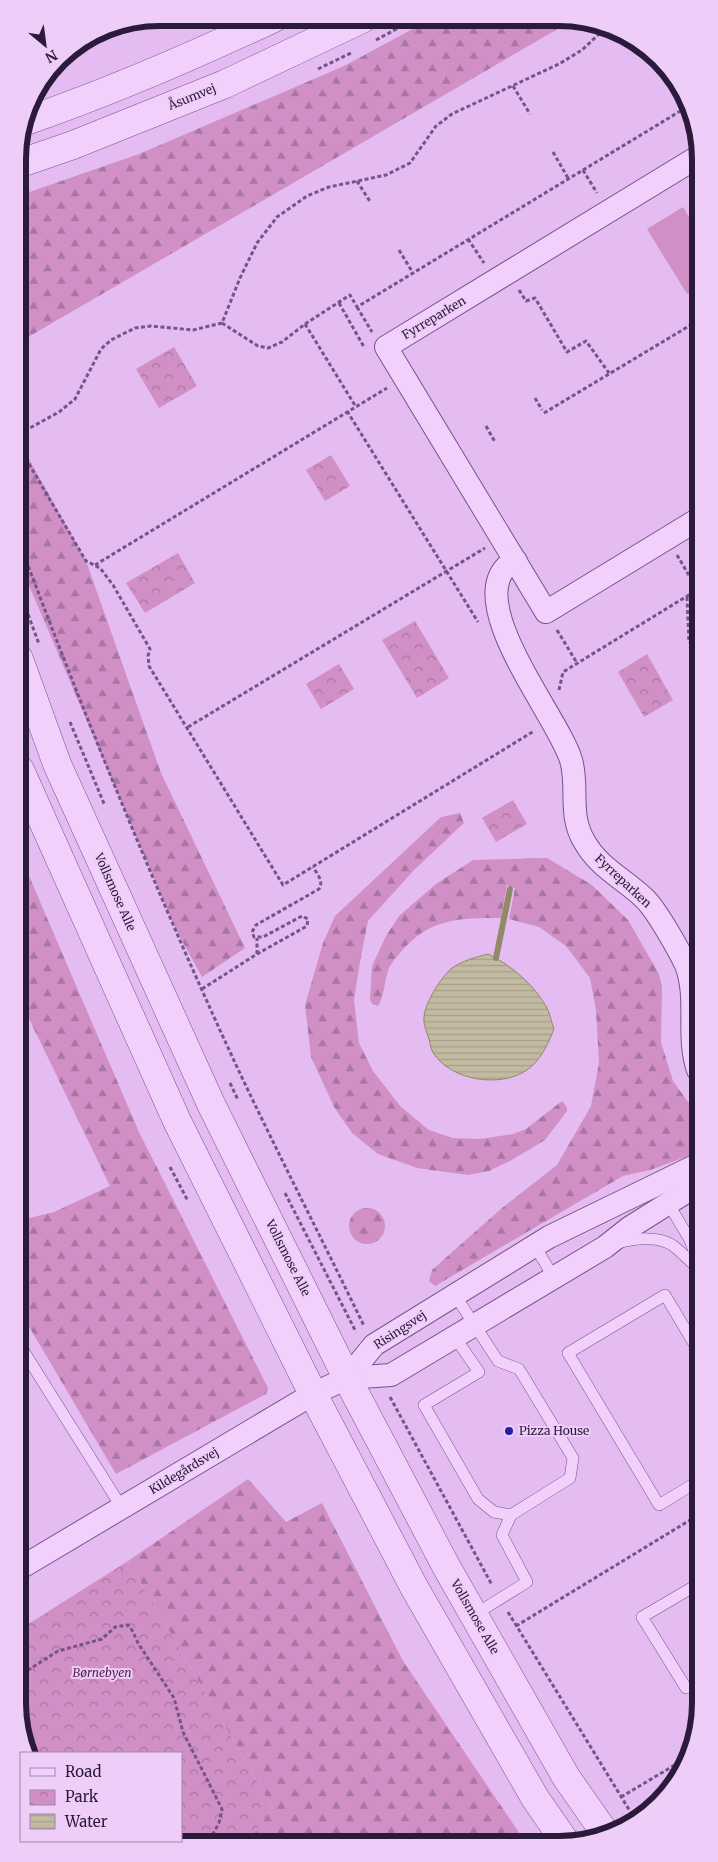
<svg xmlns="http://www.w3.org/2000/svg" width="718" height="1862" font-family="Merriweather,serif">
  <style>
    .forest { fill: url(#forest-firs) }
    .park { fill: url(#park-crowns) }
    .pitch { fill: #d090c5 }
    .water { fill: url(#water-rules); stroke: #918967 }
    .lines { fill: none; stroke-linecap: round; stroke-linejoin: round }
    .stream { stroke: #918967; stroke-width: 6 }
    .service-casing { stroke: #74548b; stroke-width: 12 }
    .minor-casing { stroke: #74548b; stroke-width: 24 }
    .tertiary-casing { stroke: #74548b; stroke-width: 29 }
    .path { stroke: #74548b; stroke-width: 3; stroke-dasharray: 4 2.5; stroke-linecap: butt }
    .service { stroke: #f1d0fc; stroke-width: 11 }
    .minor { stroke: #f1d0fc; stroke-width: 22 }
    .tertiary { stroke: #f1d0fc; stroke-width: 28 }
    .poi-dot { fill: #251f9f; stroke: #eecdf8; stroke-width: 2 }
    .labels { text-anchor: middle; stroke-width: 4; stroke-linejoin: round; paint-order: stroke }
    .street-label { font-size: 12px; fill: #2b1a39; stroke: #eecdf8 }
    .poi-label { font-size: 12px; fill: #2b1a39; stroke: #eecdf8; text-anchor: start }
    .park-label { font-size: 12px; font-style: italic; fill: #571f46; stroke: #eecdf8 }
    .rim { fill: none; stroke: #2b1a39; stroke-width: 6 }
  </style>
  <defs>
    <pattern id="forest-firs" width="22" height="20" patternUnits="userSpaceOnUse" patternTransform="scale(1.25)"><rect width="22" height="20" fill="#d090c5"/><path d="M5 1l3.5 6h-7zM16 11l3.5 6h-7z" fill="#a975a1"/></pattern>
    <pattern id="park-crowns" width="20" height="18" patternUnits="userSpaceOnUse" patternTransform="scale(1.25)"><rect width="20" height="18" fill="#d090c5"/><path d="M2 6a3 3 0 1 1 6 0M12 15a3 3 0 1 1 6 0" fill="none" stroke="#a975a1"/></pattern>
    <pattern id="water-rules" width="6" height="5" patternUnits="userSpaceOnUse" patternTransform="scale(1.25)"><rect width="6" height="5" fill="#c2baa1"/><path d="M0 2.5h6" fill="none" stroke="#a79f8b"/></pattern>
  </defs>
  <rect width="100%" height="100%" fill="#e5bcf2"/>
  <g class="forest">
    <path d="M431,19L573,20L18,343V196L139,154L344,66Z"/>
    <path d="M19,441L86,561L161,773L245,948L202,977L175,928L19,562Z"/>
    <path d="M460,813L464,823L414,870L368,921L360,962L354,1000L359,1043L373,1071L401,1107L429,1130L453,1138L479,1139L513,1134L526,1129L562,1101L567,1107V1111L545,1140L510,1161L489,1171L468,1175L417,1168L378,1154L352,1133L334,1107L311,1057L305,1005L323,943L335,916L441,817Z"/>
    <path d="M20,855L139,1132L268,1388L266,1394L116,1474L21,1313V1220L54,1212L110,1186L20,1000Z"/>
    <path d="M547,858L592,885L628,920L659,974L662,987L661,1042L673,1081L699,1117V1149L694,1154L650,1170L623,1176L435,1286L429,1281L432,1270L502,1208L557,1165L591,1106L599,1063L596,1010L590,978L566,946L539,927L509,919L515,888L507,885L501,918C459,918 429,918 400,953C396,958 391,963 389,968C384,980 385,995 378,1006L372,1004L370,999L372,966L386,936L399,916L436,884L473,860Z"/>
    <circle cx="367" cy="1226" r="18"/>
    <path d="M248,1479L286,1522L322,1503L403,1661L524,1840L248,1841L273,1808L128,1561Z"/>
  </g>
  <g class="park">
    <path d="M174,347L197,386L159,408L136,369Z"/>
    <path d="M331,455L350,486L325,501L306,470Z"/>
    <path d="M178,553L195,583L145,613L126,583Z"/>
    <path d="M415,621L449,678L417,698L382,640Z"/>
    <path d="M647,654L673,700L644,717L618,672Z"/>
    <path d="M339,664L354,689L321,709L306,684Z"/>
    <path d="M513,800L527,824L496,842L482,818Z"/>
    <path d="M128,1561L273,1808L248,1841H130H181V1753H30L22,1739V1628Z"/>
  </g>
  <path class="pitch" d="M683,207L696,228V289L687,294L647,229Z"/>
  <path class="water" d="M488,954C511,965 533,984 546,1006C550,1013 551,1021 554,1029C548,1044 541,1060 527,1070C501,1088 452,1081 434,1054C431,1050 430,1044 429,1039C427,1033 423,1024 424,1017C425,1003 441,977 452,968C462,961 476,957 488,954Z"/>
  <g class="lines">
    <path class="stream" d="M496,958L510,889"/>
    <g class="service-casing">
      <g id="service">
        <path d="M665,1202L668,1203L690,1240L699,1265"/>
        <path d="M618,1243C634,1238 658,1236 672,1245C682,1252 690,1262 699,1269"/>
        <path d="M535,1246L554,1278"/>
        <path d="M454,1336L479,1372L424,1405L478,1499L494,1512L511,1515L570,1478L573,1458L519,1369L498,1361L455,1295"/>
        <path d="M21,1347L122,1508"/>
        <path d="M699,1352L665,1295L568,1353L659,1505L700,1480"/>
        <path d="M474,1615L527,1582L502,1535L511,1515"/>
        <path d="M686,1688L642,1617L700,1583"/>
      </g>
    </g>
    <g class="minor-casing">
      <g id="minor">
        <path d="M696,158L386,347L546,612L697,520"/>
        <path d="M516,561C513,563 508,565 506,567C467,608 558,717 571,760C579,787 568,814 584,841C599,868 623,878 644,898C656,909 679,950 686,965C699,999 686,1036 698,1070"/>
        <path d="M347,1378L374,1345L549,1237L699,1164"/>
        <path d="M22,1567L313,1394L347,1378L391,1375L605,1247L629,1228L699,1184"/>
      </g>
    </g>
    <g class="tertiary-casing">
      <g id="tertiary">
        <path d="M26,121C110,92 193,56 274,18"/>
        <path d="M18,164L73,145L225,84L362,19"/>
        <path d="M19,659L57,764L211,1104L347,1378L447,1568L566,1777L605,1833"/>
        <path d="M20,770L177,1121L313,1394L414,1587L535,1798L564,1840"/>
      </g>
    </g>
    <g class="path">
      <path d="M376,40L415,19"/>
      <path d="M318,69L353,52"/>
      <path d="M513,86L530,114"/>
      <path d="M553,152L568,178"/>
      <path d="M583,170L597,193"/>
      <path d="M357,181L371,203"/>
      <path d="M18,191L25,188"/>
      <path d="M468,239L484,263"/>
      <path d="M399,250L413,273"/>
      <path d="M519,290L526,301L535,298L567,352L586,341L609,373"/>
      <path d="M339,303L364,347"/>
      <path d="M357,307L372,332"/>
      <path d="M222,323L258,346L268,348L282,342L305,324L350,295L357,307L687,107"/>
      <path d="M305,324L356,407"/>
      <path d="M535,398L542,410"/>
      <path d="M347,411L478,622"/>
      <path d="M544,413L694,323L696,324"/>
      <path d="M486,426L495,442"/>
      <path d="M19,434L59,412L75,399L101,349L111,340L135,328L151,326L193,330L222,323L240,278L257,243L277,217L307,196L329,187L386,175L410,163L436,126L452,114L559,64L582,50L598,35L602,29"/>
      <path d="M19,447L86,561L100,568L113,585L150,649L148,656L149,666L283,885L534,731"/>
      <path d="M19,542C86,719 157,895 237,1067C278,1154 322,1239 364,1326"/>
      <path d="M677,555L697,589"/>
      <path d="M95,565L387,388"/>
      <path d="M19,590L39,644"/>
      <path d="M687,597L689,643"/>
      <path d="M557,630L577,663"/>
      <path d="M559,690L563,672L697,590"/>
      <path d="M70,722L105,806"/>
      <path d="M188,727L485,548"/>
      <path d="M257,954V938"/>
      <path d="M202,989L257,954L307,926L308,919L302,916L263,937H254L252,932L256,925L319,889C324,881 317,874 313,867"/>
      <path d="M230,1083L238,1100"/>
      <path d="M170,1167L188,1201"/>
      <path d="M285,1193L356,1332"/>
      <path d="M390,1397L492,1585"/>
      <path d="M508,1612L633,1816"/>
      <path d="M516,1626L700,1514"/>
      <path d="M22,1674L58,1651L102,1639L115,1627L128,1625L132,1630L138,1643L174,1698L183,1732L222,1809L219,1823L209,1841"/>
      <path d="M621,1797L690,1756"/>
    </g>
    <use href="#service" class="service"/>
    <use href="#minor" class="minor"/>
    <use href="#tertiary" class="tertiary"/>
  </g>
  <circle class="poi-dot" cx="509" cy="1431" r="5"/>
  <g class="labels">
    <g class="street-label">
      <text transform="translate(192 97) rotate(-22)" y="4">Åsumvej</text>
      <text transform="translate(434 318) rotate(-31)" y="4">Fyrreparken</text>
      <text transform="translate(623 881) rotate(43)" y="4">Fyrreparken</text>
      <text transform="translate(115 892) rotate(66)" y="4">Vollsmose Alle</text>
      <text transform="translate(288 1258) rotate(63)" y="4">Vollsmose Alle</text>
      <text transform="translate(400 1330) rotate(-33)" y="4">Risingsvej</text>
      <text transform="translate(184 1471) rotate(-31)" y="4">Kildegårdsvej</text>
      <text transform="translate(475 1617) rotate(60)" y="4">Vollsmose Alle</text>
    </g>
    <g class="poi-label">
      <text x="519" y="1435">Pizza House</text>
    </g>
    <g class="park-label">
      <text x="102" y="1677">Børnebyen</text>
    </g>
  </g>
  <path d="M0 0H718V1862H0ZM159 26H559A133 133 0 0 1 692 159V1703A133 133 0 0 1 559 1836H159A133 133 0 0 1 26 1703V159A133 133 0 0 1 159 26Z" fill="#eecdf8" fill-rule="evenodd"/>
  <path class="rim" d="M159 26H559A133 133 0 0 1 692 159V1703A133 133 0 0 1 559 1836H159A133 133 0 0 1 26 1703V159A133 133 0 0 1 159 26Z"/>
  <rect x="20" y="1752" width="162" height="90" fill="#eecdf8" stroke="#a085ac"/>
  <rect x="30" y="1768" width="25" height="8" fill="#f1d0fc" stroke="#a085ac"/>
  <text x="65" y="1777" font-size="15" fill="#2b1a39">Road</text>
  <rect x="30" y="1790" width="25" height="15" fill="url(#park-crowns)" stroke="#a085ac"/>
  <text x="65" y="1802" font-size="15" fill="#2b1a39">Park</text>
  <rect x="30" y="1814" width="25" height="15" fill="url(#water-rules)" stroke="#a085ac"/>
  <text x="65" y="1827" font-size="15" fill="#2b1a39">Water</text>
  <g transform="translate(45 45) rotate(151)" stroke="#eecdf8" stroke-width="4" paint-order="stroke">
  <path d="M0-4L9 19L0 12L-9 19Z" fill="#2b1a39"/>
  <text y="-8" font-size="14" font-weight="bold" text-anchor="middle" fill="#2b1a39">N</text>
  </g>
</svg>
